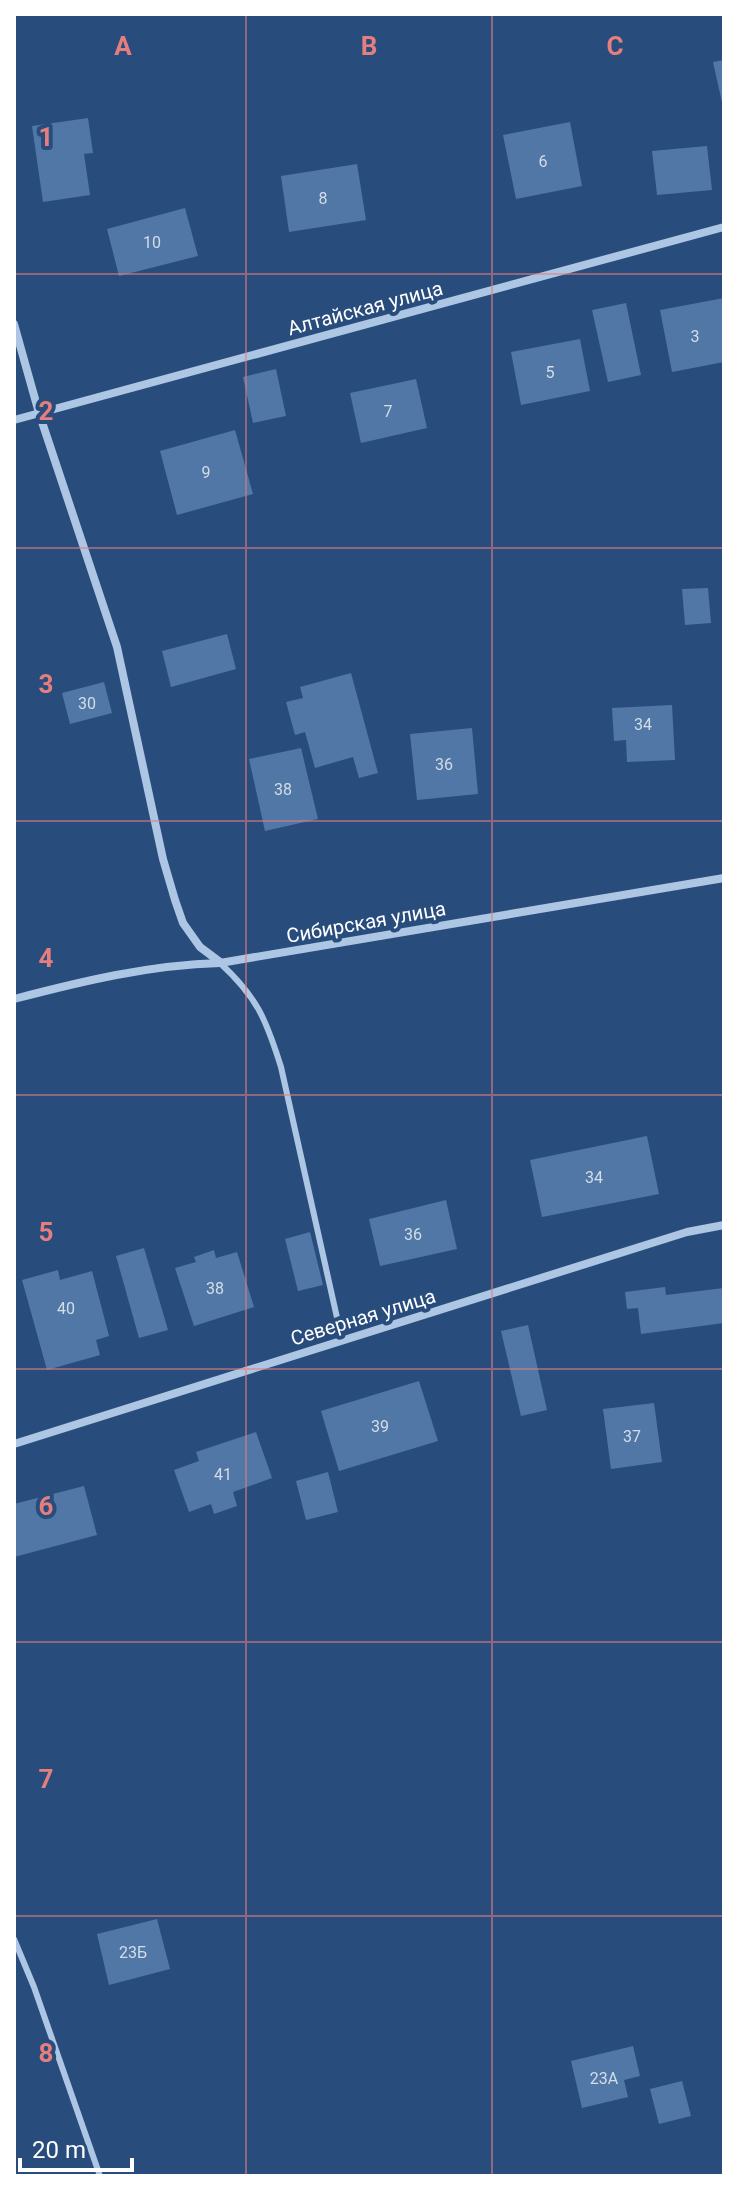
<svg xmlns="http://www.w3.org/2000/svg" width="738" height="2190" font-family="Roboto,sans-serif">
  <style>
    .building { fill: #5077a5 }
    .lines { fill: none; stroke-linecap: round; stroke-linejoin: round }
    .lane { stroke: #adc6e4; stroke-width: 6 }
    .street { stroke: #adc6e4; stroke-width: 8 }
    .grid { fill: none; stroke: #e67e7e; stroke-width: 2; stroke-opacity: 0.55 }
    .labels { text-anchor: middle; stroke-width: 8; stroke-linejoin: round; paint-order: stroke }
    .number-label { font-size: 16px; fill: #d3dde8 }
    .street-label { font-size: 20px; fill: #fff; stroke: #284d7d }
    .grid-label { font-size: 26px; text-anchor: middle; font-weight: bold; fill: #e67e7e; stroke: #284d7d; stroke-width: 8; stroke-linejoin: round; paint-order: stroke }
  </style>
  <rect width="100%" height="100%" fill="#284d7d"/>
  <g class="building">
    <path d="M724,60V106L723,107L713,62Z"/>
    <path d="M88,118L93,153L84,154L90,195L43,202L32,126Z"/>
    <path d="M570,122L582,186L516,199L503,135Z"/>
    <path d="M707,146L712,190L657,195L652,151Z"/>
    <path d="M357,164L366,220L289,232L281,176Z"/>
    <path d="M185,208L198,256L119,276L107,229Z"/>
    <path d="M724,298V362L672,372L660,310Z"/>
    <path d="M626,303L641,375L608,382L592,310Z"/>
    <path d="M580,339L590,391L521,405L511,352Z"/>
    <path d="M276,369L286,416L253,423L243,377Z"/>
    <path d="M416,379L427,428L361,443L350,393Z"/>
    <path d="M235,430L253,494L177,515L160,451Z"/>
    <path d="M708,588L711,623L685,625L682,589Z"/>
    <path d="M227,634L236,669L171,687L162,651Z"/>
    <path d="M351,673L378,773L359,778L353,757L315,768L305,732L295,735L286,702L303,698L300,687Z"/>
    <path d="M104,682L112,713L70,724L62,693Z"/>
    <path d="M672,705L675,760L627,762L626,740L614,741L612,708Z"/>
    <path d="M472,728L478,794L417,800L410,734Z"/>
    <path d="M301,748L318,819L265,831L249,759Z"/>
    <path d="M647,1136L659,1194L542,1217L530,1160Z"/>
    <path d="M446,1200L457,1249L380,1266L369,1219Z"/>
    <path d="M310,1232L323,1285L298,1291L285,1239Z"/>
    <path d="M144,1248L168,1330L139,1338L116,1256Z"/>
    <path d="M214,1250L216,1258L237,1252L254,1307L194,1326L175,1268L196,1262L194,1257Z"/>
    <path d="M58,1270L60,1280L92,1271L109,1336L96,1340L100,1355L47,1370L22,1280Z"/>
    <path d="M665,1287L666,1295L724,1288V1323L641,1334L638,1308L627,1309L625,1292Z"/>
    <path d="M528,1325L547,1410L521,1416L501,1331Z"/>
    <path d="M419,1381L438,1441L339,1471L321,1411Z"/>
    <path d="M654,1403L662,1462L611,1469L603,1409Z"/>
    <path d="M256,1432L272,1478L233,1492L237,1506L214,1514L211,1504L189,1512L174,1470L199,1461L196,1452Z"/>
    <path d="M328,1472L338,1512L306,1520L296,1481Z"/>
    <path d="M84,1486L97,1535L14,1557V1504Z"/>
    <path d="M157,1919L170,1969L109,1985L97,1934Z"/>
    <path d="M633,2046L640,2076L624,2080L628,2097L582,2108L571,2061Z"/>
    <path d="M682,2081L691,2116L659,2124L650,2089Z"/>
  </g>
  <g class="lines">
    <g class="lane">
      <path d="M220,963C257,997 266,1019 281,1067L342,1340"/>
      <path d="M14,1939L34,1987L100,2176"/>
    </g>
    <g class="street">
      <path d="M14,324L39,413L117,647L163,859L175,900L183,923L200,947L220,962"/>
      <path d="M14,420L724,227"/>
      <path d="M14,999C83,981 149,965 220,963L724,878"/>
      <path d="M14,1444L687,1232L724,1225"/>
    </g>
  </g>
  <path class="grid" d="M246,14V2176M492,14V2176M14,274H724M14,548H724M14,821H724M14,1095H724M14,1369H724M14,1642H724M14,1916H724"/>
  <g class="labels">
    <g class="number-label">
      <text x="543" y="167">6</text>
      <text x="323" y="204">8</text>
      <text x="152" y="248">10</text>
      <text x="695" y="342">3</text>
      <text x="550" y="378">5</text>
      <text x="388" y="417">7</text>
      <text x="206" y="478">9</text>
      <text x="87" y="709">30</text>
      <text x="643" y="730">34</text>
      <text x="444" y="770">36</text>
      <text x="283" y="795">38</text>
      <text x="594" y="1183">34</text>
      <text x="413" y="1240">36</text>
      <text x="215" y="1294">38</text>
      <text x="66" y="1314">40</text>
      <text x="380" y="1432">39</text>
      <text x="632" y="1442">37</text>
      <text x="223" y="1480">41</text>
      <text x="133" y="1958">23Б</text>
      <text x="604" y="2084">23А</text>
    </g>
    <g class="street-label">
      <text transform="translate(365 308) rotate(-15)" y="7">Алтайская улица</text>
      <text transform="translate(366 922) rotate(-10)" y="7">Сибирская улица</text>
      <text transform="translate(363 1317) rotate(-17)" y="7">Северная улица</text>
    </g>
  </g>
  <g class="grid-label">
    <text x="123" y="55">A</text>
    <text x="369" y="55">B</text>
    <text x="615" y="55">C</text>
    <text x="46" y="146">1</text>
    <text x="46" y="420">2</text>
    <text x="46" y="693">3</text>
    <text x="46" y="967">4</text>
    <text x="46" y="1241">5</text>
    <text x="46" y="1515">6</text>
    <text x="46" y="1788">7</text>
    <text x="46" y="2062">8</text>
  </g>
  <rect width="738" height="2190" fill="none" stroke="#ffffff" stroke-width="32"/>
  <path d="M20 2158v12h112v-12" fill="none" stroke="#ffffff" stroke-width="4"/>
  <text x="32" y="2158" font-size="24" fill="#ffffff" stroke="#284d7d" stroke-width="6" paint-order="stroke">20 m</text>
</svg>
